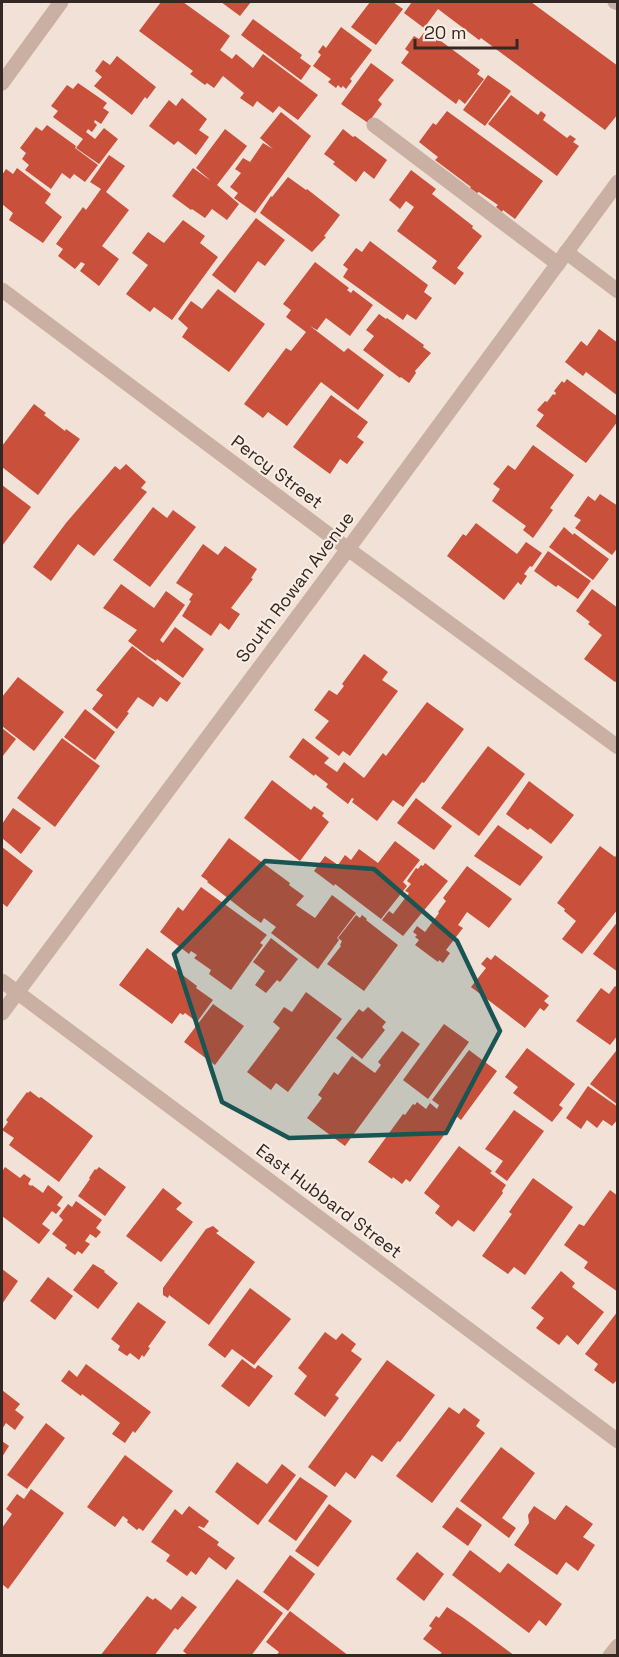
<svg xmlns="http://www.w3.org/2000/svg" width="619" height="1657" font-family="'Space Grotesk',sans-serif">
  <style>
    .building { fill: #c9503b }
    .lines { fill: none; stroke-linecap: round; stroke-linejoin: round }
    .lane { stroke: #c9b0a2; stroke-width: 15 }
    .street { stroke: #c9b0a2; stroke-width: 15 }
    .marked { fill: #195553; fill-opacity: 0.2; stroke: #195553; stroke-width: 4.5; stroke-linejoin: round }
    .labels { text-anchor: middle; stroke-width: 4.5; stroke-linejoin: round; paint-order: stroke }
    .street-label { font-size: 18px; fill: #332824; stroke: #f9ece2 }
  </style>
  <rect width="100%" height="100%" fill="#f1e1d6"/>
  <g class="building">
    <path d="M161,2H183L230,36L220,50L232,59L236,54L253,68L263,54L318,95L298,120L279,106L273,113L257,101L253,107L240,98L244,93L223,76L214,88L207,83L205,85L190,74L193,71L139,31Z"/>
    <path d="M221,2H251L240,16Z"/>
    <path d="M370,2H393L403,9L376,45L351,27Z"/>
    <path d="M412,2H531L618,66V114L605,130L481,38L479,40L438,9L424,28L404,13Z"/>
    <path d="M253,19L302,55L300,58L311,66L301,80L241,35Z"/>
    <path d="M341,27L372,50L350,79L352,81L346,89L343,86L341,88L338,85L336,88L328,82L331,79L313,66L321,55L318,52L323,45L326,48Z"/>
    <path d="M426,30L480,70L477,74L484,79L465,104L459,99L456,104L401,63L409,52L405,49L414,36L419,39Z"/>
    <path d="M117,56L156,87L147,99L145,97L132,115L94,86L102,77L95,71L103,60L110,65Z"/>
    <path d="M371,63L394,80L378,100L382,104L368,123L341,104Z"/>
    <path d="M488,75L511,91L485,126L463,110Z"/>
    <path d="M78,83L107,103L103,108L109,112L101,124L95,120L94,122L97,125L92,132L88,129L86,132L95,139L104,128L118,139L99,164L76,148L83,139L53,117L58,111L51,106L67,85L73,89Z"/>
    <path d="M511,95L538,115L541,111L546,115L543,120L567,138L570,135L576,139L573,142L579,146L557,176L488,124Z"/>
    <path d="M182,98L207,119L199,130L209,137L196,155L178,141L174,145L149,126L169,100L176,106Z"/>
    <path d="M447,111L543,181L515,219L503,210L502,212L496,207L498,205L479,192L477,193L470,188L471,187L435,160L438,157L419,142L433,123L436,125Z"/>
    <path d="M281,112L311,136L255,213L234,198L238,193L230,187L241,173L235,169L243,158L250,162L263,143L273,149L260,138Z"/>
    <path d="M47,125L76,146L75,148L98,165L85,182L74,174L70,179L62,173L51,189L25,170L29,165L22,159L26,153L20,148L36,127L42,131Z"/>
    <path d="M225,129L247,146L217,185L239,204L227,220L212,209L205,218L192,209L191,210L172,196L193,168L211,181L196,168Z"/>
    <path d="M343,129L353,137L355,136L387,160L374,179L364,171L356,182L333,164L335,162L324,154Z"/>
    <path d="M109,155L125,166L106,192L129,210L102,246L119,259L99,286L80,271L85,264L81,262L75,269L58,256L63,249L56,244L83,207L86,210L101,189L90,182Z"/>
    <path d="M17,168L51,194L45,203L62,217L43,243L9,220L13,213L2,204V175L6,169L13,174Z"/>
    <path d="M411,170L436,189L432,194L473,226L472,228L482,236L457,268L464,273L455,285L432,268L437,261L397,231L414,207L406,201L400,209L389,200Z"/>
    <path d="M288,177L306,190L307,189L340,215L324,236L326,237L312,252L260,213L271,196L272,197Z"/>
    <path d="M256,218L285,240L265,266L258,261L235,293L212,275Z"/>
    <path d="M183,220L205,236L200,243L218,257L172,320L154,307L150,312L126,294L148,265L132,253L148,232L164,243Z"/>
    <path d="M370,241L428,285L424,292L432,298L416,320L407,314L403,320L343,277L348,269L343,265L356,248L362,252Z"/>
    <path d="M315,262L349,288L347,290L351,293L353,290L373,305L350,336L326,318L317,330L310,326L344,352L348,348L384,375L358,410L321,382L287,426L268,412L263,418L244,404L286,348L291,351L306,332L286,317L291,310L283,304Z"/>
    <path d="M218,289L265,324L229,372L182,337L188,328L178,319L191,301L202,309Z"/>
    <path d="M379,314L386,319L387,318L424,345L423,347L431,353L415,371L416,373L409,383L401,377L400,378L363,350L374,336L366,330Z"/>
    <path d="M599,329L618,343V396L586,372L583,376L565,362L581,341L587,346Z"/>
    <path d="M567,379L618,417V421L586,463L536,426L544,415L537,410L545,401L547,402L553,394L555,395L556,393L554,391L562,381L564,383Z"/>
    <path d="M331,395L368,422L357,437L364,442L347,464L340,459L330,474L293,447Z"/>
    <path d="M34,404L46,413L44,415L65,431L66,429L80,439L38,495L2,467V446Z"/>
    <path d="M533,445L574,475L550,508L553,510L533,538L523,530L526,526L492,501L500,489L493,484L508,465L515,470Z"/>
    <path d="M126,464L146,482L141,488L147,492L94,556L78,544L51,581L33,567L66,523L115,466L120,470Z"/>
    <path d="M2,485L31,507L2,546Z"/>
    <path d="M600,494L618,506V547L612,555L575,528L581,520L574,516L588,496L595,501Z"/>
    <path d="M153,507L167,518L173,510L196,527L150,587L113,560Z"/>
    <path d="M476,523L517,554L526,542L542,553L532,567L530,566L524,574L527,576L521,585L518,582L504,600L447,556L463,534L466,536Z"/>
    <path d="M564,527L573,535L574,533L609,559L593,580L549,547Z"/>
    <path d="M203,544L218,555L225,546L257,569L251,578L253,579L231,608L240,614L229,630L220,623L211,636L182,616L191,601L189,600L193,594L176,583Z"/>
    <path d="M548,551L591,581L578,599L558,585L556,587L534,571Z"/>
    <path d="M121,584L154,608L166,591L185,605L160,640L163,643L175,627L204,649L183,678L157,659L156,661L148,656L128,641L137,630L103,608Z"/>
    <path d="M592,589L618,608V680L615,682L584,659L602,635L588,624L590,622L576,611Z"/>
    <path d="M132,646L181,683L167,702L160,697L153,707L138,697L127,712L129,713L117,729L92,709L103,695L96,690Z"/>
    <path d="M364,654L388,672L382,680L398,691L350,756L343,751L339,756L315,738L329,721L314,710L329,690L337,695L344,686L342,684Z"/>
    <path d="M18,677L64,712L34,751L2,726V697Z"/>
    <path d="M427,702L464,729L424,783L422,782L403,807L393,800L377,821L352,802L354,799L352,798L348,804L326,787L328,784L315,774L314,776L289,757L303,738L329,758L324,763L337,772L344,762L364,778L383,753L386,756Z"/>
    <path d="M85,709L115,732L95,760L64,737Z"/>
    <path d="M2,728L16,739L2,757Z"/>
    <path d="M62,738L100,766L55,827L17,798Z"/>
    <path d="M488,746L525,774L479,836L441,808Z"/>
    <path d="M272,780L311,810L314,806L324,813L322,816L329,822L300,861L244,818Z"/>
    <path d="M529,781L574,815L551,844L530,828L528,830L506,814Z"/>
    <path d="M416,798L452,826L434,850L397,823Z"/>
    <path d="M13,808L41,828L21,854L2,838V824Z"/>
    <path d="M498,825L543,857L520,886L474,856Z"/>
    <path d="M229,838L290,883L289,885L304,896L296,905L315,918L332,895L356,913L337,938L339,940L318,969L271,933L276,927L264,918L261,923L251,916L207,882L208,881L201,876Z"/>
    <path d="M395,841L420,860L403,882L407,886L381,919L335,884L334,886L314,871L325,856L338,865L345,855L351,860L359,849L378,863Z"/>
    <path d="M600,846L615,857L618,853V909L582,954L562,939L576,921L564,911L565,909L557,903Z"/>
    <path d="M2,847L33,871L7,907L2,903Z"/>
    <path d="M425,863L448,881L403,936L382,920L389,911L393,914L409,893L405,891L411,884L407,881L416,868L418,869L421,865L423,866Z"/>
    <path d="M467,866L512,899L489,928L467,912L458,925L463,928L446,950L450,953L443,963L439,960L438,962L415,945L419,940L415,937L417,935L413,932L417,926L425,932L439,913L438,912L446,901L443,898Z"/>
    <path d="M201,887L267,935L260,943L263,945L231,990L209,974L211,970L194,958L197,955L191,951L189,954L160,932L178,907L183,911Z"/>
    <path d="M356,915L360,918L362,915L367,919L366,920L398,945L364,991L327,964L341,946L340,945L342,941L338,938Z"/>
    <path d="M618,921V972L593,954Z"/>
    <path d="M271,938L298,959L280,982L277,980L266,993L255,985L265,971L253,962Z"/>
    <path d="M147,948L197,986L196,988L213,1000L197,1022L185,1013L183,1015L180,1013L172,1024L119,985Z"/>
    <path d="M495,955L549,996L544,1001L549,1005L544,1011L540,1008L525,1028L471,987L486,968L481,964L487,957L491,960Z"/>
    <path d="M615,986L618,988V1035L610,1045L576,1021L601,988L609,994Z"/>
    <path d="M306,992L342,1019L288,1092L276,1083L271,1090L247,1072L280,1028L273,1022L284,1007L292,1012Z"/>
    <path d="M213,1004L244,1026L215,1065L184,1042Z"/>
    <path d="M368,1007L386,1022L382,1027L385,1030L362,1059L336,1038L359,1009L363,1012Z"/>
    <path d="M444,1024L469,1042L428,1099L403,1080Z"/>
    <path d="M402,1031L420,1044L345,1146L307,1118L322,1098L318,1095L334,1072L338,1075L352,1056L375,1073L381,1065L378,1062Z"/>
    <path d="M527,1048L575,1084L559,1105L563,1108L552,1122L513,1093L518,1087L505,1077Z"/>
    <path d="M469,1050L497,1071L461,1120L454,1114L452,1118L455,1120L410,1182L406,1179L402,1184L393,1177L392,1179L368,1162L403,1114L405,1115L413,1104L415,1105L417,1102L426,1109L430,1103L437,1109L439,1105L432,1100Z"/>
    <path d="M616,1051L618,1052V1105L590,1084Z"/>
    <path d="M588,1086L618,1107V1119L612,1126L603,1120L597,1128L587,1120L581,1129L566,1118Z"/>
    <path d="M30,1091L39,1098L41,1097L93,1136L59,1182L9,1145L14,1138L2,1130L8,1122L6,1120L27,1092L28,1093Z"/>
    <path d="M514,1110L544,1131L507,1181L495,1172L503,1161L485,1149Z"/>
    <path d="M459,1146L492,1171L490,1173L506,1185L502,1191L503,1193L474,1232L458,1220L452,1227L435,1213L440,1206L424,1193Z"/>
    <path d="M5,1167L20,1178L24,1174L31,1179L28,1184L31,1186L32,1185L43,1193L48,1185L63,1197L57,1205L61,1208L56,1214L52,1211L42,1224L50,1230L39,1244L2,1216V1172Z"/>
    <path d="M99,1167L126,1187L105,1216L78,1196L90,1179L89,1178L95,1169L96,1170Z"/>
    <path d="M533,1178L573,1207L525,1275L514,1267L508,1274L482,1256L512,1214L509,1212Z"/>
    <path d="M163,1188L182,1203L176,1209L193,1222L161,1262L126,1236Z"/>
    <path d="M610,1190L618,1196V1292L584,1268L588,1262L564,1245L579,1224L584,1226Z"/>
    <path d="M76,1201L102,1220L96,1228L101,1232L96,1238L90,1234L85,1241L90,1244L82,1254L78,1251L75,1255L65,1248L67,1245L52,1234L63,1220L59,1216L68,1204L72,1207Z"/>
    <path d="M213,1226L219,1231L216,1233L255,1262L209,1325L169,1295L168,1298L163,1295V1288L206,1229Z"/>
    <path d="M93,1264L105,1271L104,1272L118,1283L98,1309L73,1290Z"/>
    <path d="M2,1269L18,1281L2,1304Z"/>
    <path d="M561,1271L575,1283L572,1287L604,1312L578,1345L567,1335L559,1345L536,1328L544,1318L531,1308Z"/>
    <path d="M48,1277L73,1296L55,1320L30,1301Z"/>
    <path d="M250,1288L291,1319L254,1365L232,1349L225,1358L208,1345Z"/>
    <path d="M138,1302L166,1322L148,1347L150,1348L144,1357L142,1355L139,1360L130,1353L127,1356L118,1350L120,1346L111,1339Z"/>
    <path d="M618,1311V1379L613,1384L594,1370L598,1364L585,1354Z"/>
    <path d="M325,1332L336,1340L342,1333L356,1344L351,1351L362,1359L335,1395L339,1398L325,1417L294,1394L307,1376L298,1368Z"/>
    <path d="M242,1359L255,1369L258,1365L273,1376L249,1407L221,1386Z"/>
    <path d="M387,1360L435,1395L400,1442L398,1441L382,1462L372,1455L355,1479L346,1472L335,1487L308,1467Z"/>
    <path d="M86,1364L151,1412L135,1433L133,1431L125,1443L112,1434L120,1423L82,1394L81,1396L61,1381L69,1370L77,1377Z"/>
    <path d="M2,1390L20,1404L15,1410L24,1417L15,1430L6,1423L2,1429Z"/>
    <path d="M449,1407L459,1414L464,1408L480,1420L476,1426L485,1433L432,1503L396,1476Z"/>
    <path d="M46,1423L65,1438L27,1489L7,1475Z"/>
    <path d="M2,1441L9,1446L2,1457Z"/>
    <path d="M501,1447L535,1473L502,1518L516,1528L509,1538L460,1501Z"/>
    <path d="M125,1455L173,1491L143,1531L139,1528L137,1530L127,1522L128,1520L123,1516L115,1527L87,1507Z"/>
    <path d="M237,1462L267,1484L282,1464L296,1475L258,1525L215,1492Z"/>
    <path d="M300,1477L328,1496L296,1541L268,1521Z"/>
    <path d="M31,1489L64,1513L8,1589L2,1584V1528L12,1514L6,1509L17,1494L24,1499Z"/>
    <path d="M329,1504L352,1521L318,1567L295,1551Z"/>
    <path d="M566,1505L593,1524L583,1537L595,1545L578,1571L566,1562L557,1575L514,1545L529,1523L528,1515L534,1506L555,1520Z"/>
    <path d="M189,1506L209,1521L204,1528L199,1526L198,1527L219,1542L217,1545L235,1558L226,1570L209,1557L196,1575L191,1571L187,1576L166,1561L170,1555L151,1542L175,1509L182,1515Z"/>
    <path d="M457,1507L482,1525L468,1546L442,1527Z"/>
    <path d="M470,1550L500,1573L508,1563L562,1604L546,1626L539,1620L529,1633L452,1575Z"/>
    <path d="M417,1552L444,1574L424,1601L396,1579Z"/>
    <path d="M290,1555L315,1574L288,1611L263,1592Z"/>
    <path d="M237,1579L283,1613L251,1656H189L183,1651Z"/>
    <path d="M147,1596L153,1600L155,1598L171,1610L182,1596L197,1607L178,1630L175,1628L154,1656H100Z"/>
    <path d="M447,1607L465,1619L515,1656H443L440,1654L442,1653L423,1639L432,1628L429,1626L436,1616L439,1618Z"/>
    <path d="M290,1611L349,1656H276L279,1652L266,1642Z"/>
  </g>
  <g class="lines">
    <g class="lane">
      <path d="M615,2L618,3"/>
      <path d="M374,125L558,264"/>
      <path d="M566,252L618,291"/>
    </g>
    <g class="street">
      <path d="M2,83L61,2"/>
      <path d="M2,290L348,549L618,747"/>
      <path d="M2,981L618,1441"/>
      <path d="M2,1013L348,549L618,182"/>
      <path d="M610,1656L618,1646"/>
    </g>
  </g>
  <path class="marked" d="M265,861L374,869L457,941L500,1031L446,1133L289,1138L222,1102L174,954Z"/>
  <g class="labels">
    <g class="street-label">
      <text transform="translate(277 472) rotate(37)" y="6">Percy Street</text>
      <text transform="translate(295 587) rotate(-53)" y="6">South Rowan Avenue</text>
      <text transform="translate(329 1201) rotate(37)" y="6">East Hubbard Street</text>
    </g>
  </g>
  <rect width="619" height="1657" fill="none" stroke="#332824" stroke-width="6"/>
  <path d="M415 39v9h102v-9" fill="none" stroke="#332824" stroke-width="3"/>
  <text x="424" y="39" font-size="18" fill="#332824" stroke="#f9ece2" stroke-width="4.5" paint-order="stroke">20 m</text>
</svg>
